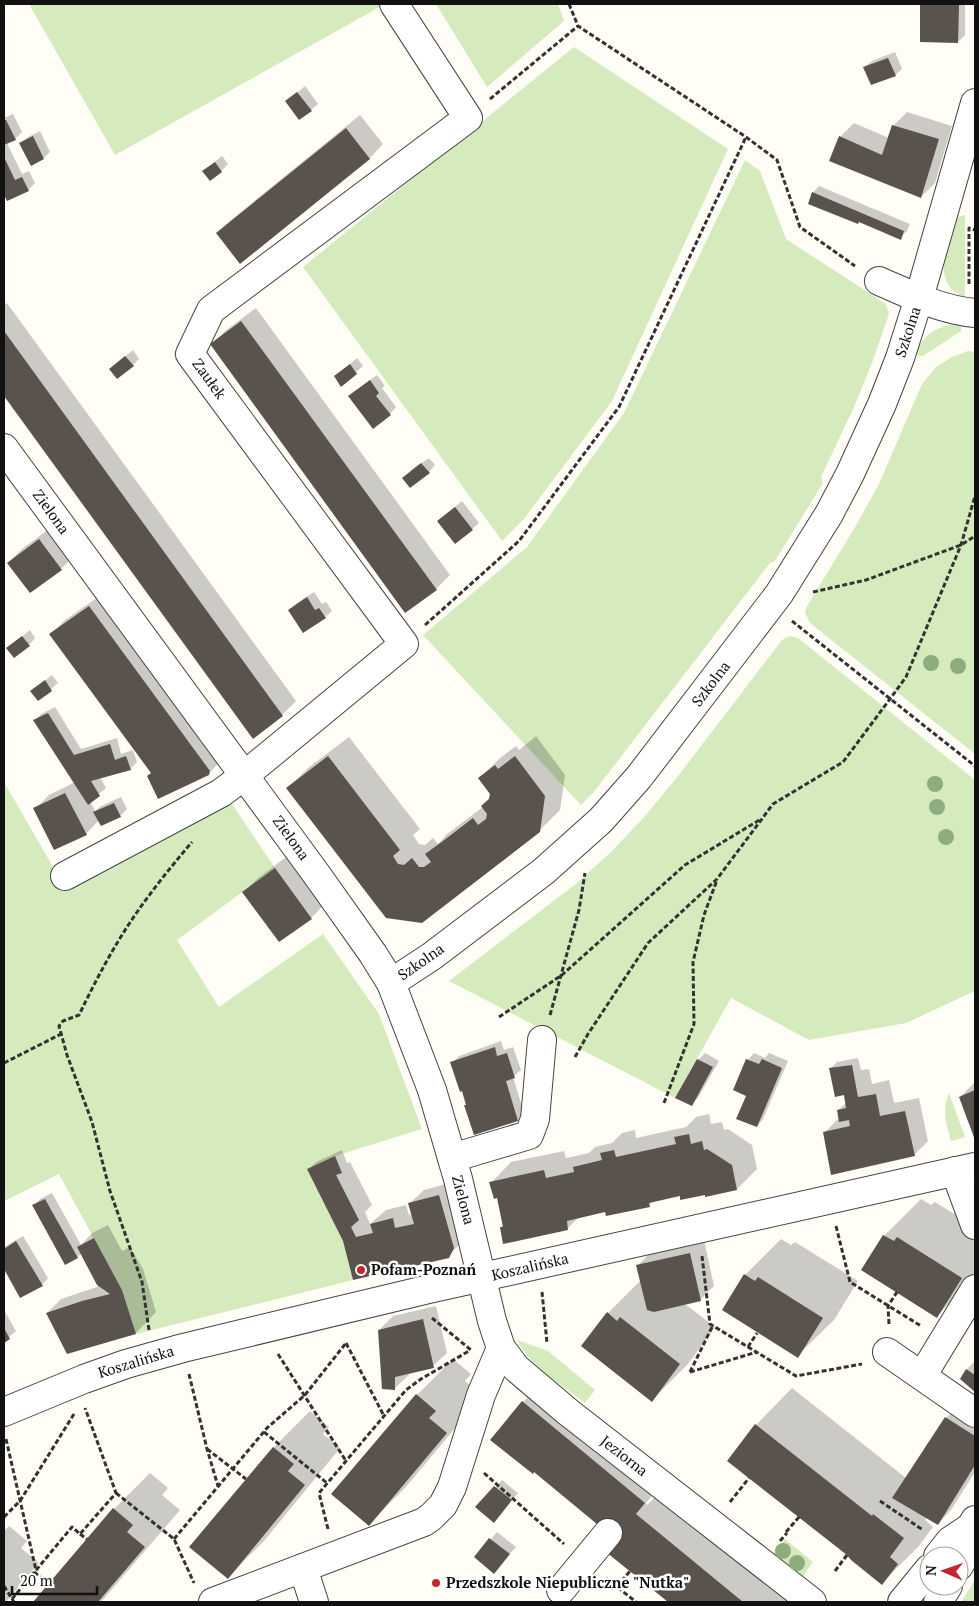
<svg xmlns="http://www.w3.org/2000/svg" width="979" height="1606" font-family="'PT Serif',serif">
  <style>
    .green { fill: #d5ebbd }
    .shadow { fill: #0003 }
    .building { fill: #5a524d }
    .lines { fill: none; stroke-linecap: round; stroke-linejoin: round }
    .minor-casing { stroke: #444; stroke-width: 30 }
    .path { stroke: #333; stroke-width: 3; stroke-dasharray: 5 2.5; stroke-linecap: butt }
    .minor { stroke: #fff; stroke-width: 28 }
    .tree { fill: #8dad7f }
    .poi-dot { fill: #c4262e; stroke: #fff; stroke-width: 2 }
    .labels { text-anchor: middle; stroke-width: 5; stroke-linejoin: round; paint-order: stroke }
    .street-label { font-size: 15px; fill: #111; stroke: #fff }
    .poi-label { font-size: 15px; font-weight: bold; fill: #111; stroke: #fff; text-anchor: start }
  </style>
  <rect width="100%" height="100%" fill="#fffdf5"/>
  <g class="green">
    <path d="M29,4H385L115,155Z"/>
    <path d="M436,4H558L564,21L487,87Z"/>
    <path d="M574,47L728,149L612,401L524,519L502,541L303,267Z"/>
    <path d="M745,160L760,171L786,239L886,304L889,314L872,363L854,407L821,477L823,483L775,561L770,563L593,793L581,805L423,635L527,547L624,413Z"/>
    <path d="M965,215V297C929,284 948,244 955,218Z"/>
    <path d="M955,324L961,325V331L923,356L915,355C922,336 935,327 955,324Z"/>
    <path d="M968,351L975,352V754L810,623L805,613L807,606L854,529L879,484L922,384L936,367L952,357Z"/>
    <path d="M789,636L798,638L975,780V991L906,1023L809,1040L731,998L675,1098L449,981L577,883L612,851L645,816L678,776L782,640Z"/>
    <path d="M4,782L64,886L228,798L275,868L177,940L219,1007L323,934L379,1014L422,1129L335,1156L308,1169L343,1241L353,1280L136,1334L122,1290L59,1174L4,1201Z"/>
    <path d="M949,1093L965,1137L951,1141C946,1124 942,1110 949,1093Z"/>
    <path d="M517,1340L548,1351L595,1390L585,1403C562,1385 530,1367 517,1340Z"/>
    <path d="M785,1539L813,1562L802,1578L772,1555Z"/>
    <path d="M975,1580V1602H961Z"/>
  </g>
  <g class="shadow">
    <path d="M922,4H965V35L958,42L921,41Z"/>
    <path d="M895,52L902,69L895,75L865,67L872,61Z"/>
    <path d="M305,86L318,104L311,110L287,101Z"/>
    <path d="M907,112L952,126L935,183L921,197L840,137L854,123L889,138L893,126Z"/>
    <path d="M13,114L22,132L15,139L7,143L22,174L29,171L35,183L28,190L8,200L4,192V118Z"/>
    <path d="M360,115L383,144L370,158L240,262L217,233L231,220Z"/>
    <path d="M40,131L50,152L44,158L21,143L28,137Z"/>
    <path d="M222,156L228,164L221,171H204Z"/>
    <path d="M819,186L910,224L907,231L900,238L813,193Z"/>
    <path d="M7,303L296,701L282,715L253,738L4,394V306Z"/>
    <path d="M256,308L450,575L436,589L211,345L225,331Z"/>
    <path d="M133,350L139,359L133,365L117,363Z"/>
    <path d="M357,358L363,366L341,385L335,377Z"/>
    <path d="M377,375L385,386L382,388L396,407L390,414L357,390Z"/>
    <path d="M429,458L435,465L429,472L410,471Z"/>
    <path d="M462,501L479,523L472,529L445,515Z"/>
    <path d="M53,526L75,555L61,569L30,591L8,563L22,549Z"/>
    <path d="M314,592L322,604L326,602L332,611L325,617L290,610L297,603Z"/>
    <path d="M104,593L229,753L208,774L152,772L51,634L65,620Z"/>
    <path d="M30,630L35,638L29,645L8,648Z"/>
    <path d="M52,675L58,683L38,699L32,691Z"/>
    <path d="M55,707L81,749L117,738L121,754L133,750L137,762L130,769L100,777L106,788L90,801L95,811L101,806L121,797L127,809L120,816L99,820L86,834L35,809L49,795L75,782L35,721L41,714Z"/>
    <path d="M536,736L565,775L560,810L539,831L422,921L287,789L308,768L349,737L420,829L413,835L419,844L425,845L433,838L438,844L447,834L483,807L490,797L491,794L479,779L500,758L516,746L519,750Z"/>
    <path d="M289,855L325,904L311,918L279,940L244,892L258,878Z"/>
    <path d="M501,1041L504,1050L513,1047L521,1070L513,1077L524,1113L518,1120L475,1133L465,1105L467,1104L452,1063L459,1056Z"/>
    <path d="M705,1053L719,1061L698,1098L691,1104L698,1060Z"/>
    <path d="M754,1053L765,1058L769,1053L788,1061L763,1119L757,1126L748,1095V1060Z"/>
    <path d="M858,1058L861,1070L869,1069L872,1084L889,1080L894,1103L919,1098L928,1141L914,1155L825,1132L839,1118L838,1110L847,1102L845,1094L830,1069L837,1062Z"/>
    <path d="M975,1082V1137L960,1097Z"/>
    <path d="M709,1114L711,1124L722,1122L724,1130L728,1129L752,1145L757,1169L737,1189L680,1195L654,1200L649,1205L606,1211L579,1217L568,1228L501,1227L503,1225L498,1197L491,1183L511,1162L564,1151L566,1158L589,1153L595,1147L612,1143L622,1133L635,1130L636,1138L686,1127L696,1117Z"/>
    <path d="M342,1150L347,1163L350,1162L372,1205L365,1212L370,1224L386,1210L406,1205L409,1215L412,1214L410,1203L424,1190L453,1182L462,1242L448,1256L344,1240L309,1169L316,1162Z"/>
    <path d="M52,1193L81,1245L92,1233L108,1225L122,1251L130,1247L143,1269L156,1312L136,1333L100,1342L47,1313L61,1299L97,1287L99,1285L82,1253L77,1257L34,1206L40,1199Z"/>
    <path d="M921,1199L931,1205L935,1202L975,1227V1276L937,1316L863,1270L884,1236Z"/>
    <path d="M23,1236L48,1278L42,1285L21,1297L4,1267V1247Z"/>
    <path d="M781,1239L791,1245L795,1242L858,1281L834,1320L797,1356L745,1275Z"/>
    <path d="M704,1240L714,1286L700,1300L685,1304L715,1327L688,1364L652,1400L608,1313L641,1280L637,1266L651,1252Z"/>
    <path d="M436,1306L447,1353L433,1366L409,1373V1375L395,1388L379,1330L393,1316Z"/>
    <path d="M4,1310L16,1331L4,1341Z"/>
    <path d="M453,1359L471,1374L465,1381L482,1396L405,1488L369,1524L417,1395Z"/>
    <path d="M975,1361V1391L961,1379L967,1369Z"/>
    <path d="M537,1388L658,1489L646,1503L647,1505L673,1479L810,1602H670L608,1552L624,1531L523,1402Z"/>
    <path d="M792,1388L906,1478L946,1418L960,1404L975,1414V1472L951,1510L938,1524L927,1517L925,1520L933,1527L918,1547L882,1583L729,1461L756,1425Z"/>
    <path d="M310,1411L329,1427L323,1434L340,1448L264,1541L228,1577L191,1547L274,1447Z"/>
    <path d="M150,1473L168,1488L162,1495L180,1510L101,1602H35L114,1509Z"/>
    <path d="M502,1480L518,1493L500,1515L477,1507Z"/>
    <path d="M9,1526L27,1541L21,1548L39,1563L6,1602H4V1531Z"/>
    <path d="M497,1532L516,1547L494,1572L476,1557Z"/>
  </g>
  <g class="building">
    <path d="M920,4H959L958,43L920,42Z"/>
    <path d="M888,58L896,76L871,85L863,67Z"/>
    <path d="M297,92L312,111L299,120L285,101Z"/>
    <path d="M4,120H6L16,140L4,145Z"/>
    <path d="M892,125L939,139L921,198L829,161L839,136L882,155Z"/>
    <path d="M346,128L370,159L240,264L216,233Z"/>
    <path d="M33,136L44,159L31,166L19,143Z"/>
    <path d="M4,157L15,180L22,177L29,191L7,201L4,195Z"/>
    <path d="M215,162L222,172L210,181L202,171Z"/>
    <path d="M812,192L904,231L901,240L859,222L858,224L808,204Z"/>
    <path d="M241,321L437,590L405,613L210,344Z"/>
    <path d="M4,331L283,716L253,739L4,396Z"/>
    <path d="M125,356L134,366L117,379L109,369Z"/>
    <path d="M350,364L357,374L341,387L334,376Z"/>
    <path d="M370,380L379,393L376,396L391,415L373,429L348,396Z"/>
    <path d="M421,463L430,473L410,488L402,478Z"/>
    <path d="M455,507L473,530L455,544L437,521Z"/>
    <path d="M39,539L62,570L30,593L7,563Z"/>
    <path d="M307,597L315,610L319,608L326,618L303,633L288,610Z"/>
    <path d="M89,606L210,771L209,775L158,799L147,776L151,773L49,634Z"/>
    <path d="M22,636L30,646L14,658L6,648Z"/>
    <path d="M45,680L52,691L38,701L30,691Z"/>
    <path d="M48,713L74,755L110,744L115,760L126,756L131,770L91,781L100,796L88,805L33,720Z"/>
    <path d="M328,756L400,850L393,856L398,864L404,865L412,858L419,867H424L431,862L425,854L443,841L473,818L478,825L486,819L487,814L481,806L489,799L490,794L478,778L495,765L498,769L515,756L545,796L540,832L422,923L386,918L286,788Z"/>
    <path d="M65,793L87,835L54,850L33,808Z"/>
    <path d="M114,803L121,817L101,826L93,812Z"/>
    <path d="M275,868L312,919L279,942L242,892Z"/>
    <path d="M495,1047L497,1056L507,1053L515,1078L506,1081L518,1121L474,1135L464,1105H466L462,1091L460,1092L450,1062Z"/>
    <path d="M697,1059L713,1067L692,1106L675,1098Z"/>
    <path d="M746,1059L759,1064L762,1059L782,1068L757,1127L736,1119L746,1096L733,1090Z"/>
    <path d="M852,1065L858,1097L876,1094L880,1116L905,1111L915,1156L831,1175L823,1132L850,1126L849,1120L839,1122L837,1110L846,1108L844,1095L835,1097L829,1068Z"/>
    <path d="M975,1090V1140L959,1097Z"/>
    <path d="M689,1134L691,1144L702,1141L704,1150L707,1149L732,1165L737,1190L705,1197V1195L680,1200V1196L649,1203L650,1207L606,1216L605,1212L567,1221L568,1230L503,1244L500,1227H503L497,1198L494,1199L489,1182L544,1170L546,1178L574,1172L573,1167L602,1160L600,1153L614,1150L616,1157L676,1144L674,1137Z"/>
    <path d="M335,1156L342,1173L336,1175L359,1220L351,1227L356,1237L373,1233L370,1224L393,1218L395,1228L414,1224L408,1203L439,1195L454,1248L449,1258L353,1280L343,1241L307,1169Z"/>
    <path d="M45,1199L78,1258L65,1265L32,1205Z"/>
    <path d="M883,1235L894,1241L897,1237L962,1278L937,1318L861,1270Z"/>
    <path d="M94,1238L122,1290L136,1334L67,1354L46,1313L82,1301L110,1294L97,1285L77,1247Z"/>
    <path d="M16,1241L43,1286L20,1298L4,1269V1249Z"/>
    <path d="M690,1253L701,1301L654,1312L647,1310L636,1265Z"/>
    <path d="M744,1274L755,1281L758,1277L823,1318L798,1358L722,1310Z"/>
    <path d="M607,1312L617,1321L620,1317L680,1364L652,1402L581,1346Z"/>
    <path d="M423,1319L434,1368L395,1377V1390L382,1389L378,1330Z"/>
    <path d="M4,1328L10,1339L4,1343Z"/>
    <path d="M966,1369L975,1375V1392L960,1379Z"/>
    <path d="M416,1394L436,1411L429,1418L447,1433L369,1526L331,1494Z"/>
    <path d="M522,1401L645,1503L636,1514L743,1602H668L606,1552L615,1539L534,1472L533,1474L490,1440Z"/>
    <path d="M945,1417L975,1436V1465L938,1525L892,1498Z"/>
    <path d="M755,1424L872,1516L873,1514L904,1538L890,1557L898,1564L882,1585L851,1560L847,1555L727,1461Z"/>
    <path d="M273,1447L294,1464L288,1471L305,1485L228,1579L189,1547Z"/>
    <path d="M494,1486L512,1500L494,1523L475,1507Z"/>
    <path d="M113,1508L133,1525L127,1532L145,1547L98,1602H33Z"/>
    <path d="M489,1538L510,1554L494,1574L474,1557Z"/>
  </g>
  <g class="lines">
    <g class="minor-casing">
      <g id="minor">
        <path d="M879,281C909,294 941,310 975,313"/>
        <path d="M4,448L317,875L373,954L391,983L432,1090L458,1179L492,1321L501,1348L516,1368L568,1412L812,1602"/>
        <path d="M65,876L221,793L245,775L404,644L190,354L211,310L468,118L394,4"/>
        <path d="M391,983L432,956L544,871L601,820L639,777L779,594L829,514L850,474L882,404L900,358L919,298L975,103"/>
        <path d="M452,1158L529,1135L535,1119L542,1040"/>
        <path d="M955,1171L975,1225"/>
        <path d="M887,1352L975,1413"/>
        <path d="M922,1376L975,1289"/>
        <path d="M4,1412L84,1379L126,1364L183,1348L429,1289L975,1167"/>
        <path d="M938,1556L950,1541L971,1527"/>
        <path d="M959,1566L966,1554L971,1527L975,1520"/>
        <path d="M303,1568L314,1602"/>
        <path d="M561,1590L608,1533"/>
        <path d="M213,1602L424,1522L431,1517L443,1505L452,1487L481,1395L501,1348"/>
        <path d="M902,1602L929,1569"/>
        <path d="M938,1602L948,1586"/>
      </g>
    </g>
    <g class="path">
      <path d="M569,4L578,26L746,137L777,160L800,227L855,266"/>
      <path d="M490,99L578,26"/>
      <path d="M969,284V228L975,230"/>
      <path d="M813,592L866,580L961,545L975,536"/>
      <path d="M792,621L975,766"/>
      <path d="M425,625L519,541L619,407L746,137"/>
      <path d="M550,1015L579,910L585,873"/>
      <path d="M499,1017L562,975L685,865L761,819"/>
      <path d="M575,1057L588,1034L648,943L717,879L773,804L843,762L890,699L906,677L961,545L975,496"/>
      <path d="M4,1063L61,1034"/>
      <path d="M664,1103L694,1024L693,962L704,915L717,880"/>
      <path d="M836,1226L850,1282L921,1326"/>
      <path d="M702,1256L710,1324L796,1376L862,1364"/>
      <path d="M542,1292L547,1343"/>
      <path d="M432,1318L471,1350"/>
      <path d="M889,1324L888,1306L897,1292"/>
      <path d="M149,1330L142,1282L110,1191L92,1122L67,1055L59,1026L63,1021L79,1015C94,984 110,953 129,924C148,895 170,868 192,842"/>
      <path d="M346,1343L384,1416"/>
      <path d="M748,1347L757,1333"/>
      <path d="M278,1354L346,1461"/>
      <path d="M690,1372L757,1352"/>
      <path d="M690,1372L713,1325"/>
      <path d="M189,1374L207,1449L218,1486"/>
      <path d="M264,1432L327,1483"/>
      <path d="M6,1439L36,1570"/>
      <path d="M207,1449L246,1479"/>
      <path d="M484,1473L564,1544"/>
      <path d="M116,1493L174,1539L194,1583"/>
      <path d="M880,1501L923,1530"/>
      <path d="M730,1502L749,1478"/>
      <path d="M4,1517L20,1501L74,1414"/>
      <path d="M328,1529L319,1493L406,1390L421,1379L469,1351"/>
      <path d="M786,1532L799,1517"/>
      <path d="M80,1534L87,1539"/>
      <path d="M174,1539L267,1428L305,1395L346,1343"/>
      <path d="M780,1541L787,1533"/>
      <path d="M835,1571L847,1555"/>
      <path d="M34,1572L49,1584"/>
      <path d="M606,1578L636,1602"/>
      <path d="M4,1586L14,1602"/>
      <path d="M617,1587L630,1571"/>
      <path d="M12,1599L72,1527L80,1534L116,1493L85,1408"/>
    </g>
    <use href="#minor" class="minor"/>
  </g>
  <g class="tree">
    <circle cx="931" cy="663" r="8"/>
    <circle cx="958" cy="666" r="8"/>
    <circle cx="935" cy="784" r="8"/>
    <circle cx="937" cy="807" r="8"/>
    <circle cx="946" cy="837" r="8"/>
    <circle cx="783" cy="1551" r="8"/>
    <circle cx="797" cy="1563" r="8"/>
  </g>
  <g class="poi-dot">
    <circle cx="361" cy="1270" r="5"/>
    <circle cx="436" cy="1583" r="5"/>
  </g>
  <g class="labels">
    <g class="street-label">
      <text transform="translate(908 332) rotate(-72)" y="5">Szkolna</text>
      <text transform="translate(209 379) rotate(54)" y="5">Zaułek</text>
      <text transform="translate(51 512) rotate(54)" y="5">Zielona</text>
      <text transform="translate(711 684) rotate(-53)" y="5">Szkolna</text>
      <text transform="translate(291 838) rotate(54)" y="5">Zielona</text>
      <text transform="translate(421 962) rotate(-35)" y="5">Szkolna</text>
      <text transform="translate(463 1200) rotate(75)" y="5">Zielona</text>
      <text transform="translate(530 1267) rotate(-13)" y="5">Koszalińska</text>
      <text transform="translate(136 1362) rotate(-17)" y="5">Koszalińska</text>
      <text transform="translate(624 1456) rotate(38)" y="5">Jeziorna</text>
    </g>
    <g class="poi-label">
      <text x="371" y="1275">Pofam-Poznań</text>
      <text x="446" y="1588">Przedszkole Niepubliczne "Nutka"</text>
    </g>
  </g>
  <rect width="979" height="1606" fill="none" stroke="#111111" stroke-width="10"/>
  <g transform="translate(944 1571) rotate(272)"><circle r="24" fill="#ffffff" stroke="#a0a0a0"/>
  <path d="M0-4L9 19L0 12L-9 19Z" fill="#c4262e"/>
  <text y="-8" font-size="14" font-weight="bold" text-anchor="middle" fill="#111111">N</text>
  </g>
  <path d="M12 1586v8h85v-8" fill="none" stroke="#111111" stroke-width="2.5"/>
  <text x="20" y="1586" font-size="15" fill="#111111" stroke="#ffffff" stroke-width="4" paint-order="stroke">20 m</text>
</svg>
